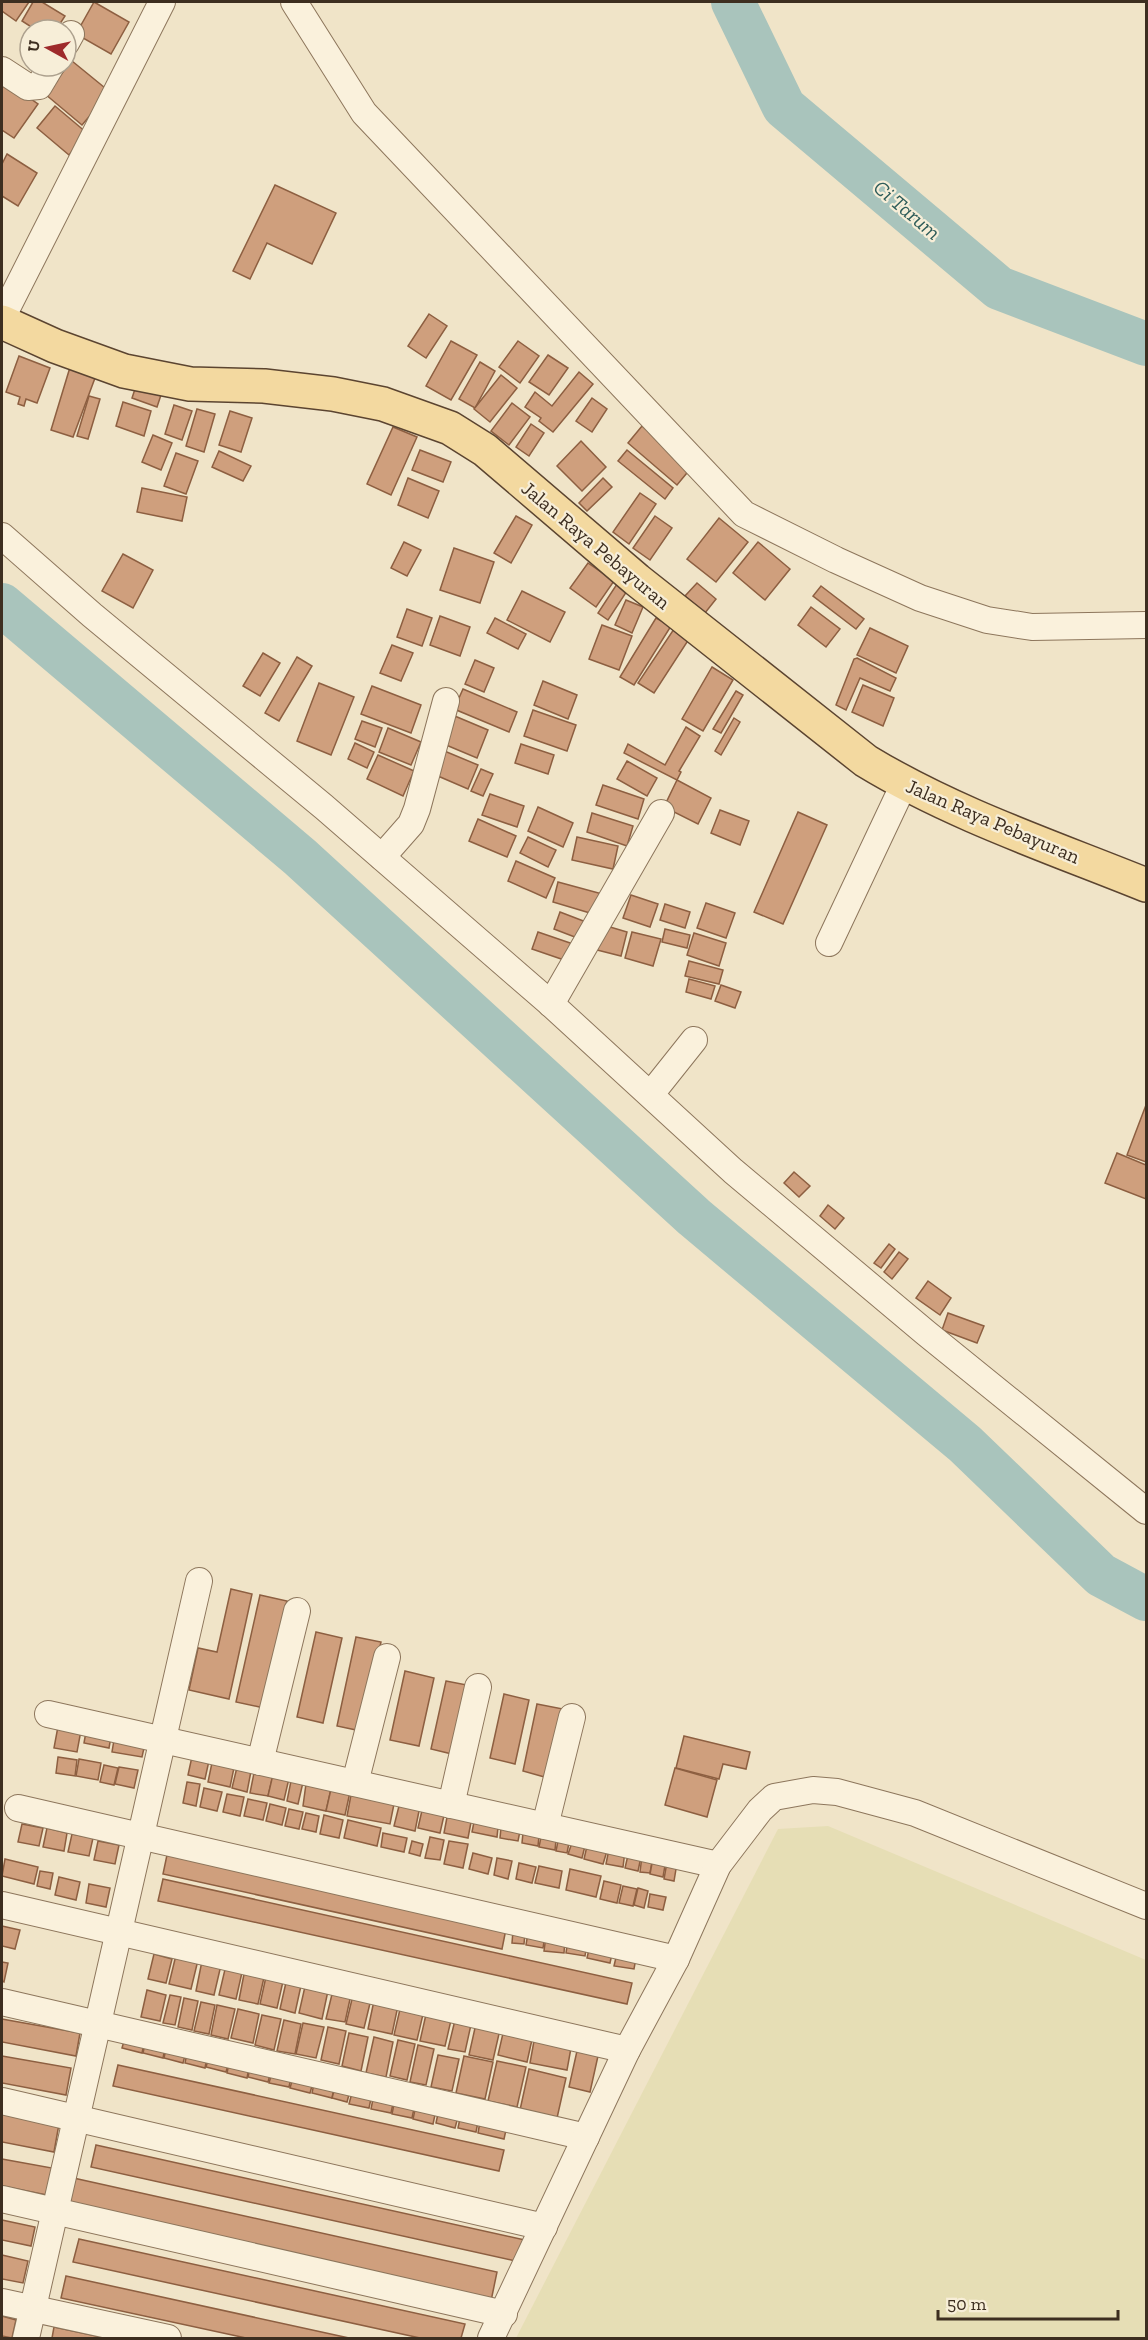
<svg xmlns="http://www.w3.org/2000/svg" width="1148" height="2340" font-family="'Zilla Slab',serif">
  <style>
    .farmland { fill: #e6deb5 }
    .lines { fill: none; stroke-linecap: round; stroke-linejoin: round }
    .river { stroke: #a9c4bc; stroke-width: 44 }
    .building { fill: #cf9f7d; stroke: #8d5f41; stroke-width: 1.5 }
    .minor-casing { stroke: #8d765c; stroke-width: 28 }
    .major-casing { stroke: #5b4430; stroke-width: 36 }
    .minor { stroke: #faf1dc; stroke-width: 26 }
    .major { stroke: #f3d9a0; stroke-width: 33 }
    .labels { text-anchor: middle; stroke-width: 4.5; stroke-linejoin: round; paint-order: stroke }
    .street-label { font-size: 20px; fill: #3d2e20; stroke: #f7eed8 }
    .water-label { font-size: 21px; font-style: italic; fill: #2f5d5a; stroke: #f7eed8 }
  </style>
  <rect width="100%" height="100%" fill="#f0e4c8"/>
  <path class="farmland" d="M828,1826L1146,1960V2338H516L778,1829Z"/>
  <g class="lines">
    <g class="river">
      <path d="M733,2L784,107L999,288L1146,344"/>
      <path d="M2,605L300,857L694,1217L965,1444L1101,1575L1146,1599"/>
    </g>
  </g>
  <g class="building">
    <path d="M2,2H29L16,21L2,11Z"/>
    <path d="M33,2H42L65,16L56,30H36L22,21Z"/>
    <path d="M94,2L129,22L111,54L76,34Z"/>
    <path d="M72,61L110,92L82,125L45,94Z"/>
    <path d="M2,79L38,104L14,138L2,130Z"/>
    <path d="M55,106L87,133L69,155L37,128Z"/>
    <path d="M7,154L37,173L18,206L2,196V164Z"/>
    <path d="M275,185L336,213L312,264L267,243L250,279L233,271Z"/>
    <path d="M429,314L447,326L426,358L408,346Z"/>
    <path d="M451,341L477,355L451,400L426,386Z"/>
    <path d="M518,341L539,356L520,383L499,367Z"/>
    <path d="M548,355L568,368L549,395L529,382Z"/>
    <path d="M19,356L50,368L37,403L26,399L24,406L18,404L20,397L6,392Z"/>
    <path d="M480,362L495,371L475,408L459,399Z"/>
    <path d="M71,364L95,378L73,437L51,430Z"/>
    <path d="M579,372L593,384L553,432L539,421L541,418L525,407L535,392L552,406Z"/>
    <path d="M501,375L517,388L490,422L474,409Z"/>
    <path d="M137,383L162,392L157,407L132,398Z"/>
    <path d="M89,396L100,399L88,439L77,436Z"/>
    <path d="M592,398L607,409L592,432L576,421Z"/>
    <path d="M123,402L151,411L144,436L116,426Z"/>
    <path d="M512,403L530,417L509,445L491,431Z"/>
    <path d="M174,405L192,411L182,440L165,434Z"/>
    <path d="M197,409L215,414L204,452L186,446Z"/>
    <path d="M230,411L252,418L241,452L219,445Z"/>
    <path d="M531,424L544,433L529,456L516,447Z"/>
    <path d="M642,426L691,468L677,485L628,443Z"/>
    <path d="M393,427L417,437L391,495L367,484Z"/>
    <path d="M153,435L172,443L161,470L142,462Z"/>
    <path d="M581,441L606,467L582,491L557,466Z"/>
    <path d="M420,450L451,462L443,482L412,470Z"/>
    <path d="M627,450L673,488L665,499L618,461Z"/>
    <path d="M219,451L251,466L243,481L212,467Z"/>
    <path d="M176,453L198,461L186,494L164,486Z"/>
    <path d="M408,478L439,491L428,518L398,505Z"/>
    <path d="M603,478L612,487L587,511L579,503Z"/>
    <path d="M142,488L187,497L182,521L137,512Z"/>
    <path d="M640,493L656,504L629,544L613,532Z"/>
    <path d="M516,516L532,525L511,563L494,553Z"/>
    <path d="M655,516L672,528L650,560L633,548Z"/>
    <path d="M719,518L748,542L716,582L687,559Z"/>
    <path d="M404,542L421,550L407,576L391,568Z"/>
    <path d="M758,542L790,569L765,600L733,573Z"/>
    <path d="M454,548L494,562L480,603L440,590Z"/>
    <path d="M123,554L153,570L133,608L102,591Z"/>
    <path d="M588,563L614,581L596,607L570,588Z"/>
    <path d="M697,583L716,599L705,613L685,596Z"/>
    <path d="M617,584L627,591L608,620L598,613Z"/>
    <path d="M821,586L864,619L856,629L813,596Z"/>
    <path d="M522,591L565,612L550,642L507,620Z"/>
    <path d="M626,600L643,607L632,633L615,625Z"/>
    <path d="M811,607L840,629L826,647L798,625Z"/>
    <path d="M407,609L432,618L422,646L397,637Z"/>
    <path d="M440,616L470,627L460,656L430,645Z"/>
    <path d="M495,618L526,634L518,649L487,633Z"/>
    <path d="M656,618L671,626L634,685L620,677Z"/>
    <path d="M602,625L632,636L619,670L589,659Z"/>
    <path d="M870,628L908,646L896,673L857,655Z"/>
    <path d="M674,629L689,639L654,693L638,683Z"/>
    <path d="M392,645L413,653L401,681L380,673Z"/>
    <path d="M263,653L280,663L260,696L243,686Z"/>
    <path d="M297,657L312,666L279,721L265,713Z"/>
    <path d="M857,658L896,678L890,691L860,678L846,710L836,705L854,659Z"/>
    <path d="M475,660L494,668L484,692L465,684Z"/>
    <path d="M712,667L733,680L703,731L682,719Z"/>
    <path d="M543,681L577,695L568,719L534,705Z"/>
    <path d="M319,683L354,697L331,755L297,741Z"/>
    <path d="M863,685L894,698L883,726L852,712Z"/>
    <path d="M372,686L421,705L411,733L361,714Z"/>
    <path d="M463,689L517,712L509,732L454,709Z"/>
    <path d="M736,691L743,695L721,733L713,729Z"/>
    <path d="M533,710L576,725L567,751L524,736Z"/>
    <path d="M450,714L488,730L477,758L439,742Z"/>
    <path d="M734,718L740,722L721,755L715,751Z"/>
    <path d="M362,721L382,728L375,747L355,739Z"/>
    <path d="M686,727L700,736L679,771L681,772L677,780L624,753L628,744L665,765Z"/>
    <path d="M388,728L421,742L411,765L379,752Z"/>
    <path d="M355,743L374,752L367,768L348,759Z"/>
    <path d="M521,744L554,755L548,774L515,763Z"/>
    <path d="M442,750L478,765L468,789L431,773Z"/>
    <path d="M378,755L414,771L403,796L367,779Z"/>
    <path d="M627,761L657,778L647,796L617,779Z"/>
    <path d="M481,769L493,774L483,796L471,791Z"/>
    <path d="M677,780L711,798L698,824L664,807Z"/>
    <path d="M603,785L644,799L638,819L596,805Z"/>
    <path d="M490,794L524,806L517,827L482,815Z"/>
    <path d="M538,807L573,823L563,847L528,831Z"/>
    <path d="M720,810L749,821L740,845L711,833Z"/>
    <path d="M798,812L827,825L783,924L754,912Z"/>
    <path d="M592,813L633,826L627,846L587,832Z"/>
    <path d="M478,819L516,836L507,857L469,841Z"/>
    <path d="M528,837L556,850L548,867L520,853Z"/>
    <path d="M577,837L618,846L613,869L572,860Z"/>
    <path d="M516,861L555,878L546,898L508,881Z"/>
    <path d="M558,882L606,895L600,916L553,902Z"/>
    <path d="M631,895L658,904L650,927L623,918Z"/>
    <path d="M706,903L735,913L726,938L697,928Z"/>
    <path d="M665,904L690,912L685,928L660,920Z"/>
    <path d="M560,912L586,922L580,939L554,929Z"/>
    <path d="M600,924L627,932L621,956L593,949Z"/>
    <path d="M665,929L690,935L687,948L662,942Z"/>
    <path d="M538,932L576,945L570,962L532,949Z"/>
    <path d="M632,932L661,939L653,966L625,958Z"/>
    <path d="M694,933L726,943L719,966L687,955Z"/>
    <path d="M689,961L723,970L719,984L685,976Z"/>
    <path d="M689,979L715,986L711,999L686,992Z"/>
    <path d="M721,985L741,992L735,1008L715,1001Z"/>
    <path d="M1146,1105V1162L1127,1155Z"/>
    <path d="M1117,1153L1146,1165V1199L1105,1183Z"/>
    <path d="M794,1172L810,1186L799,1197L784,1183Z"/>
    <path d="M828,1205L844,1218L835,1229L820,1216Z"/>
    <path d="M889,1244L895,1249L881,1268L874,1263Z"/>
    <path d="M899,1252L908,1259L892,1279L884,1272Z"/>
    <path d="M928,1281L951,1298L940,1315L916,1298Z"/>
    <path d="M948,1313L984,1326L977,1343L942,1330Z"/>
    <path d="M231,1589L252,1594L229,1699L189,1690L198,1648L217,1652Z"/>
    <path d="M260,1595L287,1601L264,1708L236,1702Z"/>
    <path d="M316,1632L342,1638L323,1723L297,1717Z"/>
    <path d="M356,1637L381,1642L361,1731L337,1726Z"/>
    <path d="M405,1671L434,1678L419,1746L390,1740Z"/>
    <path d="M446,1681L467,1685L452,1754L431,1749Z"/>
    <path d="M504,1694L529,1700L515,1764L490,1758Z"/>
    <path d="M537,1704L563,1709L548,1778L523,1771Z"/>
    <path d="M59,1721L82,1725L77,1752L54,1748Z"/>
    <path d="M87,1726L112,1731L109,1748L84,1743Z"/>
    <path d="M115,1734L146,1739L142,1757L112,1752Z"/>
    <path d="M684,1736L750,1752L746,1769L723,1764L719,1779L676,1768Z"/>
    <path d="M193,1752L210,1756L205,1779L188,1775Z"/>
    <path d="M58,1757L77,1760L75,1776L56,1773Z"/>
    <path d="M213,1758L235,1763L230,1787L208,1782Z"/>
    <path d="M79,1759L101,1763L98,1780L76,1776Z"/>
    <path d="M238,1763L252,1766L247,1792L232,1788Z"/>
    <path d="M104,1765L118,1768L114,1785L100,1782Z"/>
    <path d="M119,1767L138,1770L134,1788L115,1784Z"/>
    <path d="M255,1768L274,1771L268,1796L250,1793Z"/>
    <path d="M675,1768L717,1780L707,1817L665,1805Z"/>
    <path d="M274,1770L290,1774L284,1800L268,1796Z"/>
    <path d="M292,1776L304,1778L298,1804L287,1801Z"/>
    <path d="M187,1782L200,1784L196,1806L183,1803Z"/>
    <path d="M306,1784L331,1789L326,1811L303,1806Z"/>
    <path d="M204,1788L222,1792L217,1811L200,1807Z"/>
    <path d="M331,1789L350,1792L345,1815L326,1811Z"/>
    <path d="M227,1794L244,1797L240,1816L223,1812Z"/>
    <path d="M351,1795L394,1804L390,1824L347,1816Z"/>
    <path d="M248,1799L267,1803L263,1820L244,1816Z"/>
    <path d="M400,1802L420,1806L415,1831L394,1826Z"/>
    <path d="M270,1804L286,1808L282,1825L266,1821Z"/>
    <path d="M423,1806L445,1811L440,1833L418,1828Z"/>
    <path d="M289,1809L303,1812L299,1829L285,1826Z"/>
    <path d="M448,1812L472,1817L468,1838L444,1833Z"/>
    <path d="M306,1813L319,1816L316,1832L302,1829Z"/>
    <path d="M324,1815L343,1820L339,1838L320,1834Z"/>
    <path d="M348,1820L381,1828L377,1846L344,1838Z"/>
    <path d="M474,1822L498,1827L497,1837L472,1832Z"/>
    <path d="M22,1824L43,1828L39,1846L18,1842Z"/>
    <path d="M47,1828L67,1833L64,1851L43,1847Z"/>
    <path d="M501,1828L520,1831L518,1841L500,1838Z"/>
    <path d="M383,1833L407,1838L404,1852L381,1847Z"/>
    <path d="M523,1833L539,1836L538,1846L522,1843Z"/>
    <path d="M72,1834L93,1838L89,1856L68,1852Z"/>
    <path d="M430,1837L444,1840L440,1860L425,1858Z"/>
    <path d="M541,1837L556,1840L555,1850L539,1847Z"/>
    <path d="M98,1841L119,1845L115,1864L94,1860Z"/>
    <path d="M412,1841L423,1844L420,1856L409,1853Z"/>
    <path d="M449,1841L468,1844L463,1868L444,1864Z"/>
    <path d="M558,1841L569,1843L567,1853L556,1851Z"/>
    <path d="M572,1843L585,1846L582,1858L568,1854Z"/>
    <path d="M587,1846L607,1851L603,1864L584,1859Z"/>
    <path d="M609,1849L625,1851L623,1867L606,1864Z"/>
    <path d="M473,1853L492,1858L488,1874L469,1869Z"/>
    <path d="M167,1855L506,1929L502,1949L163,1874Z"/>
    <path d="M628,1855L641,1857L638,1871L625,1868Z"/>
    <path d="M642,1856L653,1857L650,1873L640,1872Z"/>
    <path d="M497,1858L512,1861L508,1879L494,1875Z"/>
    <path d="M653,1858L666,1860L663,1877L650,1874Z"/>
    <path d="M5,1859L38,1867L34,1884L2,1876Z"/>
    <path d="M667,1862L677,1863L674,1881L664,1879Z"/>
    <path d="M519,1863L536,1867L532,1883L516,1879Z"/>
    <path d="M539,1866L562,1871L559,1888L535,1883Z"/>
    <path d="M570,1869L601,1876L596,1897L566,1890Z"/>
    <path d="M40,1871L53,1873L50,1889L37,1886Z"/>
    <path d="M59,1877L80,1882L76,1900L55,1895Z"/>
    <path d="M163,1879L632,1983L627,2004L158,1901Z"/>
    <path d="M604,1881L621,1885L617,1903L600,1899Z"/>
    <path d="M89,1884L110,1888L106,1907L86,1903Z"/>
    <path d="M623,1886L637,1889L633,1906L619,1903Z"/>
    <path d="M638,1888L648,1891L644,1908L634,1905Z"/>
    <path d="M650,1894L666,1897L663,1910L648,1907Z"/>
    <path d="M2,1926L20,1930L15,1949L2,1946Z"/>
    <path d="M513,1931L525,1933L524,1944L512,1943Z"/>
    <path d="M528,1933L545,1936L543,1948L526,1945Z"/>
    <path d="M546,1936L565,1939L564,1953L544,1951Z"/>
    <path d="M568,1940L587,1943L585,1956L566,1953Z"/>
    <path d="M590,1945L613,1949L610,1963L587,1958Z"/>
    <path d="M618,1949L637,1953L634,1969L614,1966Z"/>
    <path d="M154,1954L172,1959L166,1983L148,1979Z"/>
    <path d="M176,1955L198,1960L191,1989L169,1984Z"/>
    <path d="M202,1961L221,1965L214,1995L196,1991Z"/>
    <path d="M2,1962L8,1963L4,1982L2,1981Z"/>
    <path d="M226,1965L243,1968L236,1999L219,1995Z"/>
    <path d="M245,1969L265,1973L258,2004L239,2000Z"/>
    <path d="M267,1972L284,1977L277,2008L260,2004Z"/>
    <path d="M287,1978L302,1981L295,2013L280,2009Z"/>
    <path d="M306,1982L329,1986L322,2019L299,2013Z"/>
    <path d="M334,1986L352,1990L345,2022L326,2019Z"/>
    <path d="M147,1990L166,1995L160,2021L141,2017Z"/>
    <path d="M354,1991L372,1995L364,2028L346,2024Z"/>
    <path d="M170,1995L181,1997L175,2025L163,2023Z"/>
    <path d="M375,1996L399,2001L392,2034L368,2029Z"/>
    <path d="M184,1998L198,2001L192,2030L178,2027Z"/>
    <path d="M201,2002L215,2005L209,2034L194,2031Z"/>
    <path d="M217,2005L235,2009L228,2039L211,2035Z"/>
    <path d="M401,2005L424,2010L417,2040L394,2035Z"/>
    <path d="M238,2009L259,2014L253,2043L231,2038Z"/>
    <path d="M427,2010L452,2016L445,2046L420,2041Z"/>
    <path d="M262,2015L281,2019L274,2050L255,2045Z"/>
    <path d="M456,2016L472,2020L465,2052L448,2049Z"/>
    <path d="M2,2019L80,2033L76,2056L2,2042Z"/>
    <path d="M477,2019L501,2025L493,2060L469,2055Z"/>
    <path d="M284,2020L301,2024L295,2054L277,2051Z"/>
    <path d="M303,2023L324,2027L316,2058L296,2054Z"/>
    <path d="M328,2027L346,2031L339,2064L321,2060Z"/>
    <path d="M504,2029L533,2035L527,2062L498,2055Z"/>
    <path d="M349,2033L368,2037L361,2071L342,2066Z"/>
    <path d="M126,2034L145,2039L142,2053L122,2048Z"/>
    <path d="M374,2037L393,2042L386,2077L366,2073Z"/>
    <path d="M146,2039L166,2044L163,2058L143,2053Z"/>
    <path d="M398,2040L415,2044L407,2080L390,2076Z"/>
    <path d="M534,2041L571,2048L567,2070L530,2063Z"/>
    <path d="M167,2044L187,2048L183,2063L164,2058Z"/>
    <path d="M418,2045L434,2049L426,2085L410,2082Z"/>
    <path d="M188,2048L208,2053L205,2068L185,2063Z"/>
    <path d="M577,2051L598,2056L590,2092L569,2087Z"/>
    <path d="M210,2053L230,2058L226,2072L206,2067Z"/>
    <path d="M438,2055L459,2059L452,2091L431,2087Z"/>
    <path d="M2,2056L71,2068L66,2095L2,2083Z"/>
    <path d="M464,2056L493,2062L485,2099L456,2093Z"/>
    <path d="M230,2058L250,2063L247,2078L227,2073Z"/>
    <path d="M497,2061L526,2067L517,2107L488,2101Z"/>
    <path d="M251,2063L272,2068L268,2082L248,2077Z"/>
    <path d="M118,2065L504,2150L499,2171L113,2086Z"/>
    <path d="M273,2069L292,2073L289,2087L269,2083Z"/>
    <path d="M529,2069L566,2078L557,2118L520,2110Z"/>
    <path d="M294,2074L314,2079L310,2093L290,2088Z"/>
    <path d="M315,2079L335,2084L332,2098L312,2093Z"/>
    <path d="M336,2084L351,2087L347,2102L332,2098Z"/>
    <path d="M353,2089L372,2094L369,2108L349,2104Z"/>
    <path d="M374,2094L394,2099L391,2113L371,2109Z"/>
    <path d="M395,2099L415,2104L412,2118L392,2114Z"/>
    <path d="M416,2105L436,2110L433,2124L413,2119Z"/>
    <path d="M439,2109L459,2113L455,2128L436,2123Z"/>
    <path d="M2,2113L59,2124L54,2152L2,2142Z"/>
    <path d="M461,2113L479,2117L476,2132L458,2128Z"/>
    <path d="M481,2116L508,2121L504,2139L478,2133Z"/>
    <path d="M96,2145L525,2240L520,2262L91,2167Z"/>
    <path d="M2,2159L52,2168L47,2195L2,2186Z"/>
    <path d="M69,2177L497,2272L491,2301L62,2206Z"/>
    <path d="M2,2220L35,2227L31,2246L2,2240Z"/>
    <path d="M79,2239L465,2324L461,2338H420L73,2262Z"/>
    <path d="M2,2255L28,2261L23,2283L2,2279Z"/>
    <path d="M66,2276L349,2338H246L61,2298Z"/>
    <path d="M2,2316L16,2320L12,2338L2,2336Z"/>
    <path d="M54,2327L106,2338H52Z"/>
  </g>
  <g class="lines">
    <g class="minor-casing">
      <g id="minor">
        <path d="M294,2L364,113L744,514L836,560L920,598L987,620L1032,627L1146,625"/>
        <path d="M66,43L71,34"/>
        <path d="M2,70L28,87L39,86L51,66"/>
        <path d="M2,318L162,2"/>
        <path d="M2,536L92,615L324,807L551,1004L733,1171L926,1333L1146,1511"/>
        <path d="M382,857L411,824L417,809L446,701"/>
        <path d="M829,943L904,784"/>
        <path d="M551,1004L661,813"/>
        <path d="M651,1094L694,1040"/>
        <path d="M48,1714L718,1865"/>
        <path d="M260,1762L297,1611"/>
        <path d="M355,1783L387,1657"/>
        <path d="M451,1805L478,1687"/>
        <path d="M18,1808L676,1959"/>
        <path d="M545,1826L572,1717"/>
        <path d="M2,1905L627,2050"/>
        <path d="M2,2002L586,2137"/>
        <path d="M2,2101L544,2227"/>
        <path d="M2,2199L504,2314"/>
        <path d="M2,2302L168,2338"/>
        <path d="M26,2338L199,1581"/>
        <path d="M491,2338L627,2050L676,1959L718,1865L760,1810L774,1797L813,1790L837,1792L915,1813L1146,1906"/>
      </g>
    </g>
    <g class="major-casing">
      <path id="major" d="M2,322L55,346L124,371L190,384L264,386L333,394L383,404L450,428L485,450L637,580L866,761C953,814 1052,847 1146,885"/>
    </g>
    <use href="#minor" class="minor"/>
    <use href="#major" class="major"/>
  </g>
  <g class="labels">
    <g class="street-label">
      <text transform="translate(596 545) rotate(40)" y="7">Jalan Raya Pebayuran</text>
      <text transform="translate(993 821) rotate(23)" y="7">Jalan Raya Pebayuran</text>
    </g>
    <g class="water-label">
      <text transform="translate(907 210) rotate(40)" y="7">Ci Tarum</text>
    </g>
  </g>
  <rect width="1148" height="2340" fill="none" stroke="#3d2e20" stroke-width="6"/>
  <g transform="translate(48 48) rotate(278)"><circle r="28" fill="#f7eed8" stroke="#ada18e" stroke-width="1.5"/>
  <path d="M0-4.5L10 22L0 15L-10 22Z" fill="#9e2a2b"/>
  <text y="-9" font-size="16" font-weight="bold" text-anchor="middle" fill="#3d2e20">U</text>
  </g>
  <path d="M938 2310v9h180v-9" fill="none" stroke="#3d2e20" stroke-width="3"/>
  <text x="947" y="2310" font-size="18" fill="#3d2e20" stroke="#f7eed8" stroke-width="4.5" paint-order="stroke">50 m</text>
</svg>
